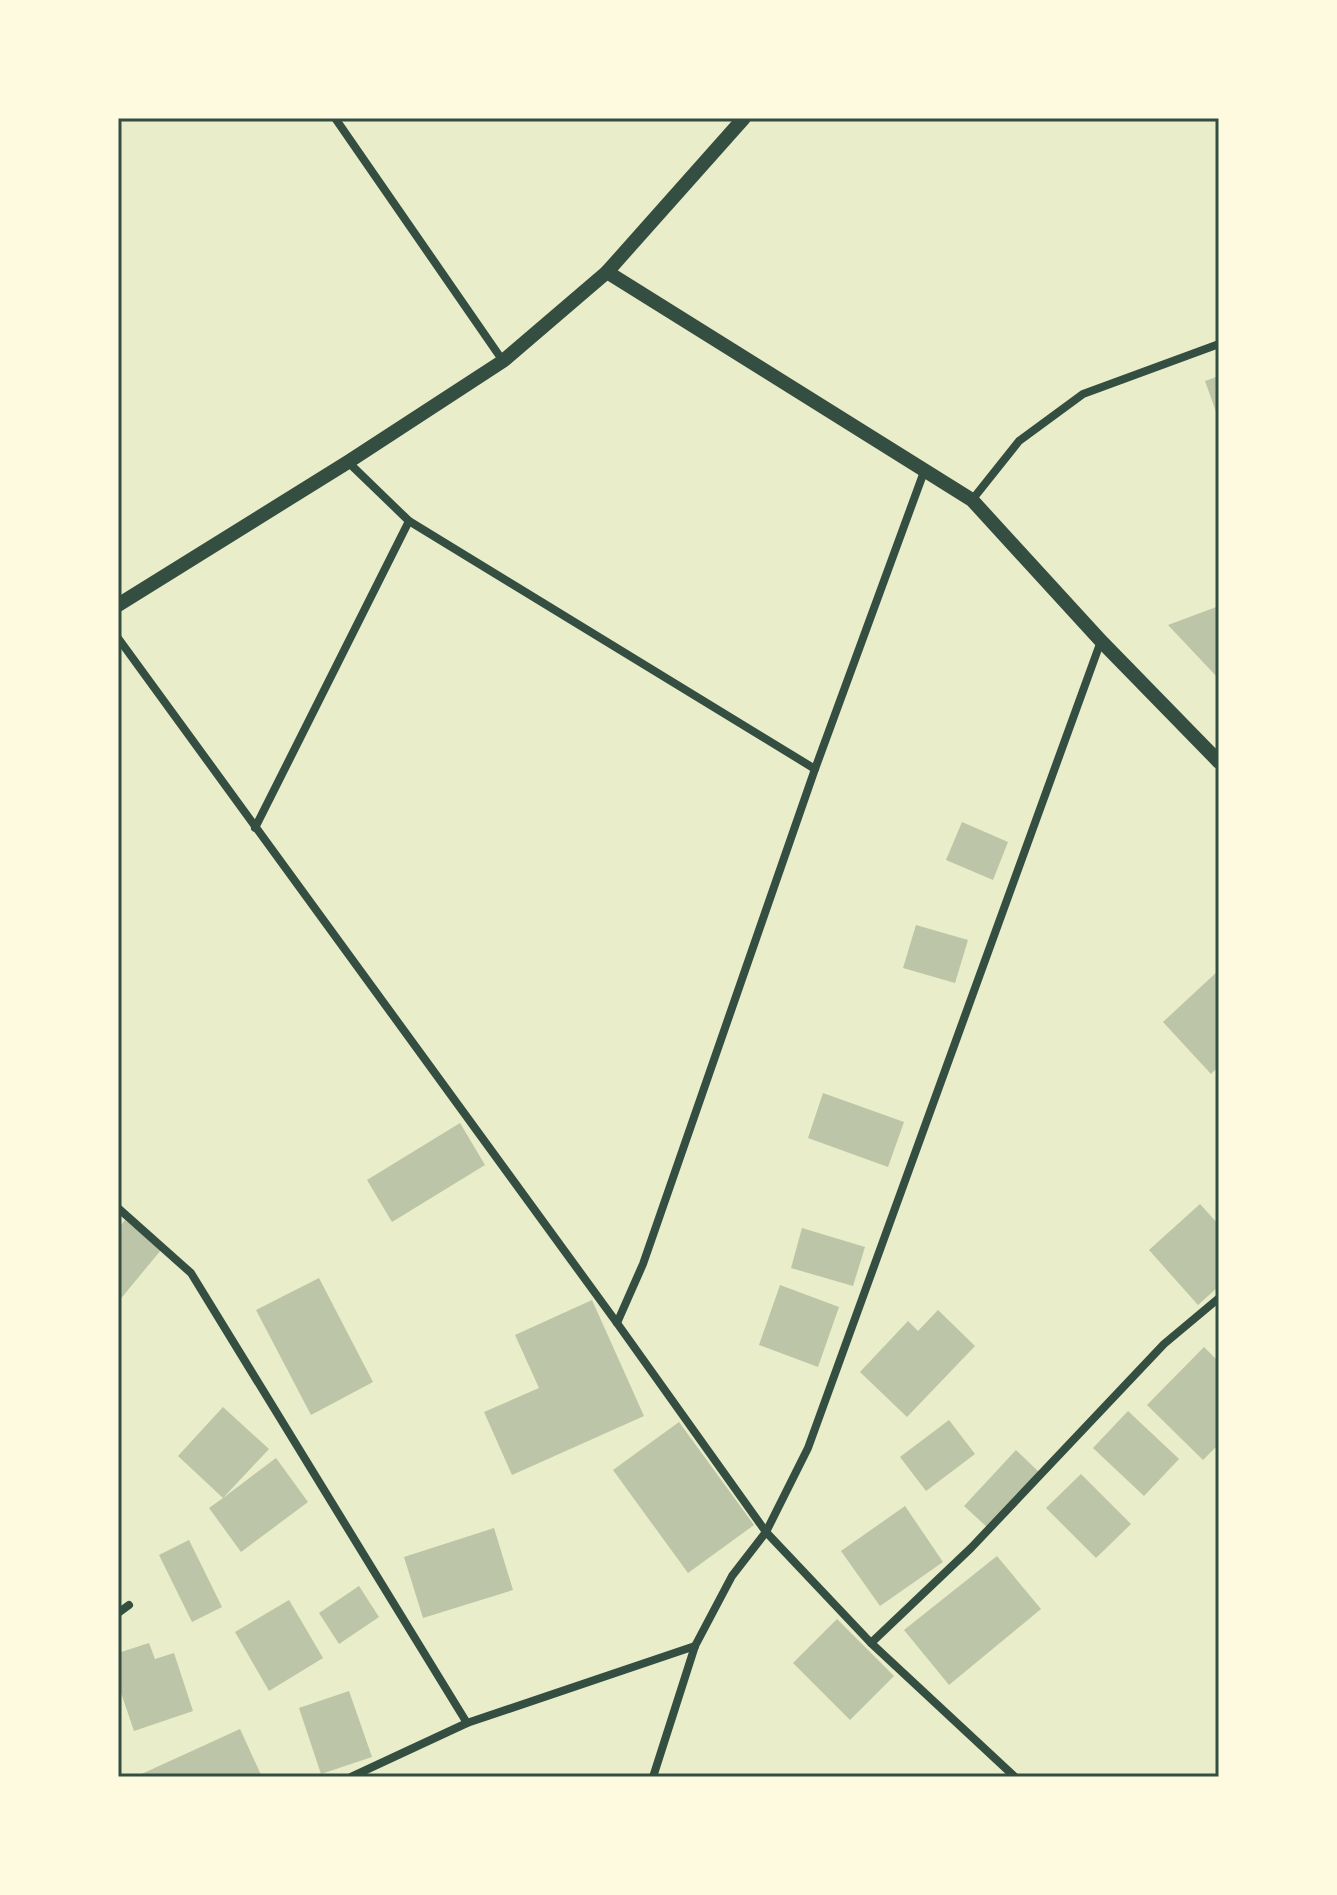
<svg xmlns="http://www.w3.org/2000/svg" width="1337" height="1895" font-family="Rubik,sans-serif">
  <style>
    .building { fill: #bcc5a7 }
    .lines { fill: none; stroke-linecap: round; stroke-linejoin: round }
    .minor { stroke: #344e41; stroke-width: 8 }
    .tertiary { stroke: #344e41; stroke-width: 14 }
    .neatline { fill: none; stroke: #344e41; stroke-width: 3 }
  </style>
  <rect width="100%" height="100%" fill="#e9edc9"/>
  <g class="building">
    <path d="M1219,376V420L1205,381Z"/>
    <path d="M1219,606V679L1168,625Z"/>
    <path d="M962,822L1008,842L993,880L946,860Z"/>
    <path d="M916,925L968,940L955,983L903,968Z"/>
    <path d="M1219,970V1066L1211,1074L1163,1022Z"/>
    <path d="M823,1093L904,1122L888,1167L808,1138Z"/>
    <path d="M460,1123L485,1165L392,1222L367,1180Z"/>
    <path d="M1200,1204L1219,1225V1286L1198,1305L1149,1250Z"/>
    <path d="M125,1220L161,1250L118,1302V1229Z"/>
    <path d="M802,1228L865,1247L853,1286L791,1268Z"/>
    <path d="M319,1278L373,1382L311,1415L256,1310Z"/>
    <path d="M780,1285L839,1307L818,1367L759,1345Z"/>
    <path d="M592,1300L644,1416L512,1475L484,1412L539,1388L515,1335Z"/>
    <path d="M938,1310L975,1346L907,1417L860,1372L908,1321L918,1331Z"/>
    <path d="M1204,1347L1219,1362V1444L1203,1460L1147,1405Z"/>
    <path d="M223,1407L269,1449L223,1498L276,1458L308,1502L241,1552L209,1508L223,1498L178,1456Z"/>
    <path d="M1128,1411L1179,1459L1144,1496L1093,1448Z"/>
    <path d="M949,1420L975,1454L926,1491L900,1457Z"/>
    <path d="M679,1422L754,1525L688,1573L613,1470Z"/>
    <path d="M1016,1450L1040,1473L988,1528L964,1506Z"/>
    <path d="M1081,1474L1131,1524L1096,1558L1046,1508Z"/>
    <path d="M905,1506L943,1562L880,1606L841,1551Z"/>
    <path d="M494,1528L513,1590L423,1618L404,1557Z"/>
    <path d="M189,1540L222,1607L192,1622L159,1555Z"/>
    <path d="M997,1556L1041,1609L949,1685L904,1630Z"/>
    <path d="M359,1586L379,1617L339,1644L319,1613Z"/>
    <path d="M289,1600L323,1658L269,1691L235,1632Z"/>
    <path d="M837,1619L894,1676L850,1720L793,1663Z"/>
    <path d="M149,1643L155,1659L174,1653L193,1711L134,1731L118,1684V1653Z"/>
    <path d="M349,1691L372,1757L321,1774L299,1708Z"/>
    <path d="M240,1729L262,1777H135Z"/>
  </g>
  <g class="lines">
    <g class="minor">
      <path d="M335,118L503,361"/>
      <path d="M348,462L409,521L815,769"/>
      <path d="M972,500L1019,441L1083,394L1219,344"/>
      <path d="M118,638L617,1323L766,1532L871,1643L1015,1777"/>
      <path d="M255,828L409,521"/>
      <path d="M118,1208L191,1273L467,1723"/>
      <path d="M617,1323L643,1264L815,769L925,469"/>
      <path d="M118,1613L129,1605"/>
      <path d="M871,1643L971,1548L1164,1344L1219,1298"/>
      <path d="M351,1777L467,1723L695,1646"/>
      <path d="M653,1777L695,1646L732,1576L766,1532L808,1448L1101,641"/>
    </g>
    <g class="tertiary">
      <path d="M607,272L972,500L1101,641L1219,762"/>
      <path d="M118,605L348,462L503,361L607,272L744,118"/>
    </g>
  </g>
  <rect width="1337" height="1895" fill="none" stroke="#fefae0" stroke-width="240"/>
  <rect x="120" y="120" width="1097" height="1655" class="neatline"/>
</svg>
